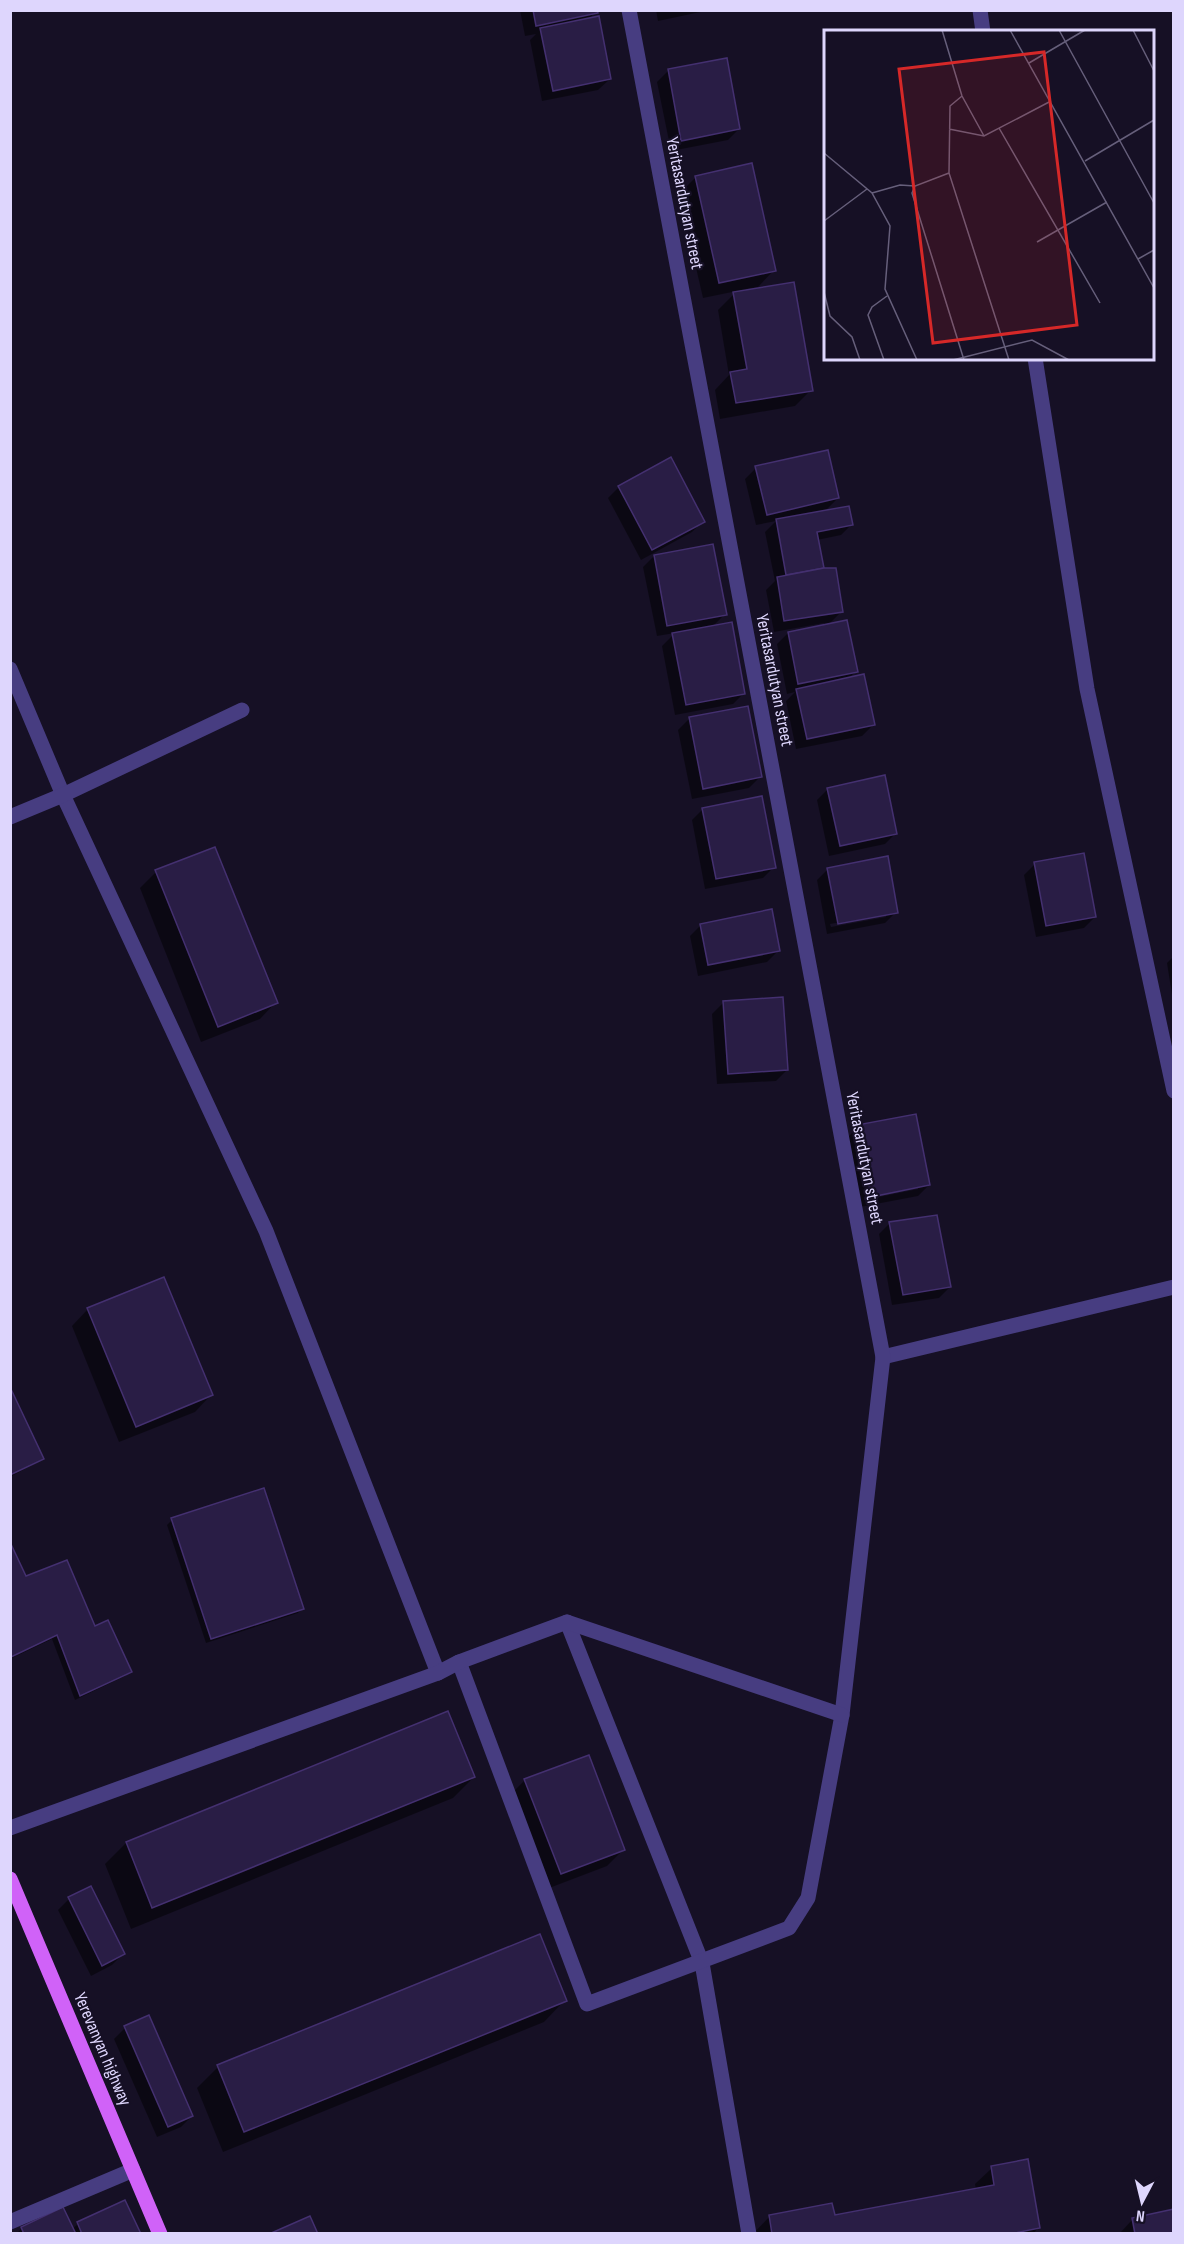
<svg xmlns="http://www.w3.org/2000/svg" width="1184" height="2244" font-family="'Sofia Sans Condensed',sans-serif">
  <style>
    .shadow { fill: #0007; fill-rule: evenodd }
    .building { fill: #291d45; stroke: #443070; stroke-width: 1.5 }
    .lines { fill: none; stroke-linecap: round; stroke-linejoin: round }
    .minor { stroke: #473d81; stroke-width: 15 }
    .major { stroke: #d062f8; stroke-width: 15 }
    .labels { text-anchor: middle; stroke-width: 4.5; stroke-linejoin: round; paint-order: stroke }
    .street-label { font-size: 18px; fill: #ded6fd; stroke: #161025 }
    .inset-road { fill: none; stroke: #665f7b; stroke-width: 1.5 }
    .view { fill: #d62828; fill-opacity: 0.15; stroke: #d62828; stroke-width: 3 }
    .inset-edge { fill: none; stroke: #ded6fd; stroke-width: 3 }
  </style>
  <rect width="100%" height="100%" fill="#161025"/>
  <g class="shadow">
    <path d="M520,10H595L590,19L610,79L598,90L542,101L530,40L536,34L525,36Z"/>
    <path d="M656,10H710L658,21Z"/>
    <path d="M668,71L739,129L728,140L671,151L657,82Z"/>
    <path d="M696,177L774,270L758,287L746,289L811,390L795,406L720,419L715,390L729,375L718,310L737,291L703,298L679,194Z"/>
    <path d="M756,468L838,498L824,512L852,524L841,535L817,540L823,570L842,611L828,625L856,671L848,679L873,725L862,736L796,749L786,701L795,692L787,694L777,644L788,633L824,626V623L774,632L766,590L775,581L765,532L776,521L756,525L745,479Z"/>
    <path d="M619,487L703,521L692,532L641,560L608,498Z"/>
    <path d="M654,556L725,614L712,627L744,693L733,704L675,715L662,646L675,633L657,636L643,567Z"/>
    <path d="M747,708L760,777L749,788L692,799L678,730L689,719Z"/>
    <path d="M828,789L896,833L885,844L829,856L817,800Z"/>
    <path d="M703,809L774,867L763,878L705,889L692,820Z"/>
    <path d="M1035,864L1095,917L1084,928L1036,937L1024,875Z"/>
    <path d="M828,869L896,912L885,923L827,934L817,880ZM886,914V917L831,927L830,924Z"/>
    <path d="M156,872L276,1002L260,1019L201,1042L140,888Z"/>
    <path d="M701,925L778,951L767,962L698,976L690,936Z"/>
    <path d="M1174,956V1007L1167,963Z"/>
    <path d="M723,1003L787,1070L776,1081L717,1084L712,1014Z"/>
    <path d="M858,1127L929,1185L918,1196L860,1207L847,1138ZM918,1186V1189L864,1200V1197Z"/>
    <path d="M890,1223L950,1287L939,1298L892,1305L879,1234Z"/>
    <path d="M88,1309L211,1395L195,1412L119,1442L72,1326Z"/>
    <path d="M10,1391L43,1459L10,1477Z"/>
    <path d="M172,1520L303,1608L298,1613L206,1643L167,1525Z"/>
    <path d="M10,1545L26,1578L94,1628L130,1671L125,1676L75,1700L52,1639L10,1659Z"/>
    <path d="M447,1713L474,1777L453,1798L131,1929L105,1864L126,1843Z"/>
    <path d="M525,1780L623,1850L607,1866L544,1890L509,1796Z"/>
    <path d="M69,1899L123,1954L112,1965L91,1976L58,1910Z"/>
    <path d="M565,2000L544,2022L223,2152L197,2088L218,2067Z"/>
    <path d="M125,2028L192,2116L181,2127L157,2137L114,2039Z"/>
    <path d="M992,2168L1039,2227L1033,2234H753L770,2216L833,2217L976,2190L975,2184Z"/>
    <path d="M1133,2219L1174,2234H1119Z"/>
    <path d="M78,2224L140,2234H16L22,2228L72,2229Z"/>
  </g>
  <g class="building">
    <path d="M533,10H597L598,13L536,26Z"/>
    <path d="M599,16L611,79L553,91L540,28Z"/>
    <path d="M727,58L740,129L681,141L668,69Z"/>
    <path d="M752,163L776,271L719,283L695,176Z"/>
    <path d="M794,282L813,391L736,403L730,372L747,369L733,292Z"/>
    <path d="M828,450L839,498L767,515L755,466Z"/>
    <path d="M671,457L705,522L652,550L618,486Z"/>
    <path d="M849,506L853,525L817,532L824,568L786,575L776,519Z"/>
    <path d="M713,544L727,615L667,626L654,555Z"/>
    <path d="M824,568H836L843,612L784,621L777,577Z"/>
    <path d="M847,620L858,672L798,684L788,632Z"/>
    <path d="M732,622L745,694L686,705L672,633Z"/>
    <path d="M864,674L875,725L807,739L796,689Z"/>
    <path d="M748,706L762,777L703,789L689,717Z"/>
    <path d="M885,775L897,834L840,846L827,788Z"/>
    <path d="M762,796L776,868L716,879L702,808Z"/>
    <path d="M215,847L278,1003L218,1027L155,870Z"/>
    <path d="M1084,853L1096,917L1046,926L1034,862Z"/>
    <path d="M888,856L898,913L838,924L827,868Z"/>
    <path d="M772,909L780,951L708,965L700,924Z"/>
    <path d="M783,997L788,1070L728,1074L723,1001Z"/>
    <path d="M916,1114L930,1185L871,1197L857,1125Z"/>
    <path d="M937,1215L951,1287L903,1295L889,1222Z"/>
    <path d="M164,1277L213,1395L136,1427L87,1308Z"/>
    <path d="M10,1387L44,1459L10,1475Z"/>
    <path d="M264,1488L304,1609L211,1639L171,1518Z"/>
    <path d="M10,1542L26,1576L67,1560L95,1626L108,1620L132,1672L80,1696L57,1635L11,1657Z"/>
    <path d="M448,1711L475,1777L152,1908L126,1842Z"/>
    <path d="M589,1755L625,1850L561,1874L524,1779Z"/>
    <path d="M91,1886L125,1954L102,1966L68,1897Z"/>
    <path d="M540,1934L567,2001L244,2132L217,2065Z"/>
    <path d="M149,2015L193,2116L168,2127L124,2026Z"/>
    <path d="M1028,2159L1040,2228L1010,2234H772L769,2215L832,2203L835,2215L994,2185L991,2166Z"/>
    <path d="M125,2200L141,2234H82L77,2222Z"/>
    <path d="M63,2207L76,2234H24L21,2227Z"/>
    <path d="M1174,2209V2234H1135L1132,2218Z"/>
    <path d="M310,2216L318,2234H269Z"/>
  </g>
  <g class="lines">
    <g class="minor">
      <path d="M980,10L983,32"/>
      <path d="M1035,358L1087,689L1174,1091"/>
      <path d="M10,669L63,795L266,1231L438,1673"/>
      <path d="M10,817L63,795L242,710"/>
      <path d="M883,1357L1174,1287"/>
      <path d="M567,1622L702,1963L749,2234"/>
      <path d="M459,1662L587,2004L789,1928L808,1898L842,1715L883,1357L629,10"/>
      <path d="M10,1828L438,1673L459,1662L567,1622L842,1715"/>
      <path d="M10,2222L133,2170"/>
    </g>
    <path class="major" d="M10,1879L160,2234"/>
  </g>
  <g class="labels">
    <g class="street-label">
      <text transform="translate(685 203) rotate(79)" y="6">Yeritasardutyan street</text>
      <text transform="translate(775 680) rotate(79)" y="6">Yeritasardutyan street</text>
      <text transform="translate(865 1158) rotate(79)" y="6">Yeritasardutyan street</text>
      <text transform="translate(103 2049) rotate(67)" y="6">Yerevanyan highway</text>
    </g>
  </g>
  <g transform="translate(824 30)">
    <rect width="330" height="330" fill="#161025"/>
    <path class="inset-road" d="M118,0L138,66L160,106M186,0L330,258M235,0L330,173M309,0L330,41M205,33L261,0M138,66L126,76L125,143L185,330M175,98L276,273M125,99L160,106L227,71M0,123L48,163L66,196L61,259L93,330M261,131L330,90M125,143L91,156L88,163L140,330M48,163L76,155L91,156M0,191L43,159M213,212L283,172M314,229L330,220M0,262L6,286L28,307L36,330M60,330L44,285L48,277L63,266M129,330L208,310L245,330"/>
    <path class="view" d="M220,22L253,295L109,313L75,39Z"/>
    <rect width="330" height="330" class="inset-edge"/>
  </g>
  <rect width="1184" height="2244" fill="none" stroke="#ded6fd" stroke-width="24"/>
  <g transform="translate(1142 2202) rotate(187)" stroke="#161025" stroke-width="4.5" paint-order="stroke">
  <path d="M0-4.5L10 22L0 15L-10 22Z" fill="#ded6fd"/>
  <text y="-9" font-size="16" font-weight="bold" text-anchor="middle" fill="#ded6fd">N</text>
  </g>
</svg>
